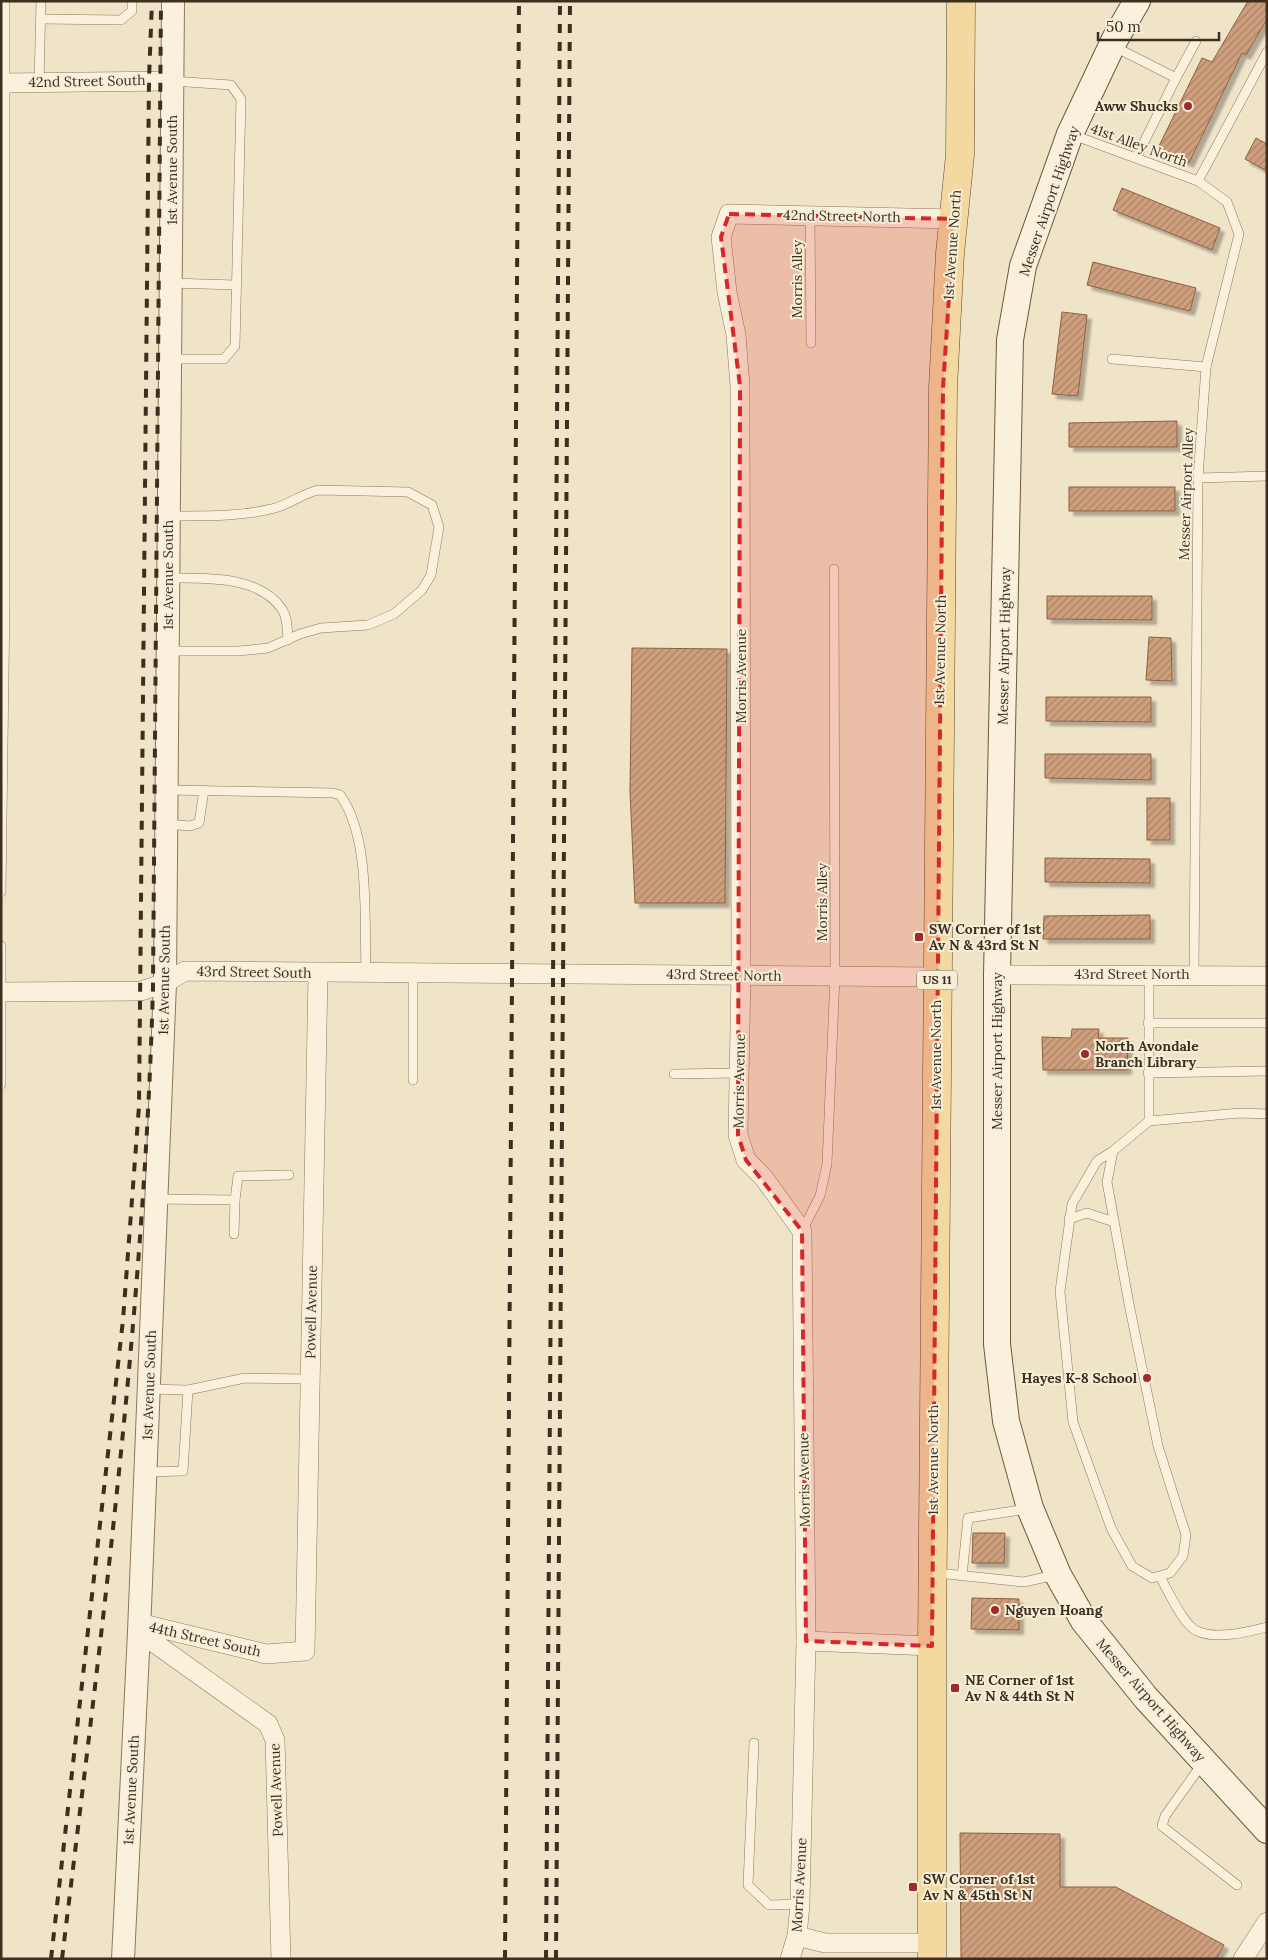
<svg xmlns="http://www.w3.org/2000/svg" width="1268" height="1960" font-family="Lora,serif">
  <style>
    .building { fill: url(#building-hatch); stroke: #8d5f41; filter: url(#shadow) }
    .lines { fill: none; stroke-linecap: round; stroke-linejoin: round }
    .service-casing { stroke: #8d765c; stroke-width: 10 }
    .minor-casing { stroke: #8d765c; stroke-width: 20 }
    .tertiary-casing { stroke: #8d765c; stroke-width: 24 }
    .secondary-casing { stroke: #6f573f; stroke-width: 28 }
    .primary-casing { stroke: #5b4430; stroke-width: 29 }
    .service { stroke: #faf1dc; stroke-width: 9 }
    .minor { stroke: #faf1dc; stroke-width: 19 }
    .tertiary { stroke: #faf1dc; stroke-width: 22 }
    .secondary { stroke: #faf1dc; stroke-width: 26 }
    .primary { stroke: #f3d9a0; stroke-width: 28 }
    .rail { stroke: #3d2e20; stroke-width: 4; stroke-dasharray: 9 9; stroke-linecap: butt }
    .marked { fill: #d62828; fill-opacity: 0.2; stroke: #d62828; stroke-width: 4; stroke-dasharray: 10 6; stroke-linejoin: round }
    .poi-dot { fill: #9e2a2b; stroke: #f7eed8; stroke-width: 2 }
    .labels { text-anchor: middle; stroke-width: 4; stroke-linejoin: round; paint-order: stroke }
    .shield { fill: #f7eed8; stroke: #756857; stroke-width: 1 }
    .shield-label { font-size: 12px; font-weight: bold; fill: #3d2e20 }
    .street-label { font-size: 14px; fill: #3d2e20; stroke: #f7eed8 }
    .poi-label { font-size: 14px; font-weight: bold; fill: #3d2e20; stroke: #f7eed8; text-anchor: start }
  </style>
  <defs>
    <pattern id="building-hatch" width="6" height="6" patternUnits="userSpaceOnUse" patternTransform="scale(1.25)"><rect width="6" height="6" fill="#cf9f7d"/><path d="M-1 1l2-2M0 6l6-6M5 7l2-2" fill="none" stroke="#a98266"/></pattern>
    <filter id="shadow"><feDropShadow dx="4.5" dy="4.5" stdDeviation="1" flood-color="#0004"/></filter>
  </defs>
  <rect width="100%" height="100%" fill="#f0e4c8"/>
  <g class="building">
    <path d="M1248,1H1267V19L1246,55L1242,53L1189,163L1158,148L1202,58L1212,62Z"/>
    <path d="M1256,138L1267,144V171L1245,159Z"/>
    <path d="M1122,188L1220,228L1212,250L1113,210Z"/>
    <path d="M1093,262L1196,288L1190,311L1087,285Z"/>
    <path d="M1062,312L1087,315L1078,396L1052,394Z"/>
    <path d="M1177,421V447H1069V423Z"/>
    <rect x="1069" y="487" width="106" height="24"/>
    <path d="M1047,596H1152V620L1047,619Z"/>
    <path d="M1149,637L1171,638L1172,681L1146,680Z"/>
    <path d="M632,648L727,649L725,903H635L630,791Z"/>
    <path d="M1046,697H1151V722L1046,721Z"/>
    <path d="M1045,754H1151V780L1045,778Z"/>
    <rect x="1147" y="798" width="23" height="42"/>
    <path d="M1045,858L1150,859V883L1045,882Z"/>
    <path d="M1150,915V939H1043L1044,916Z"/>
    <path d="M1072,1029H1099L1098,1038H1128L1127,1070H1043L1042,1037L1071,1038Z"/>
    <path d="M973,1533H1005L1004,1563H972Z"/>
    <path d="M972,1598L1019,1599V1630L971,1629Z"/>
    <path d="M960,1833L1060,1834V1887H1116L1224,1945L1216,1959H961Z"/>
  </g>
  <g class="lines">
    <g class="service-casing">
      <g id="service">
        <path d="M41,19L121,20L132,11V1"/>
        <path d="M1113,46L1176,78L1136,158"/>
        <path d="M1176,78L1196,41"/>
        <path d="M39,82L41,1"/>
        <path d="M1073,135L1198,181L1227,202L1239,234L1206,367L1198,478L1194,974"/>
        <path d="M1198,181L1267,52"/>
        <path d="M810,215L811,343"/>
        <path d="M171,283L236,285"/>
        <path d="M170,359H224L235,346L241,99L231,85L172,81"/>
        <path d="M1112,359L1206,367"/>
        <path d="M1198,478L1267,476"/>
        <path d="M168,578C205,578 258,575 282,609C288,618 287,629 288,640"/>
        <path d="M168,651H239L268,648L300,634L321,628L368,625L394,614L422,590L431,575L439,527L432,505L408,492L318,490C302,494 290,504 275,508C241,517 205,516 170,516"/>
        <path d="M167,790L333,793L340,795C371,837 364,922 366,973"/>
        <path d="M166,824L190,826L199,823L204,790"/>
        <path d="M1,892L5,601V1"/>
        <path d="M1,946V1084"/>
        <path d="M1149,974V1121L1240,1113L1267,1114"/>
        <path d="M1148,1023H1267"/>
        <path d="M1148,1073L1267,1071"/>
        <path d="M674,1074L739,1073"/>
        <path d="M413,1080V973"/>
        <path d="M1113,1151L1107,1182L1129,1304L1158,1446L1186,1535L1183,1556L1170,1573L1152,1578L1132,1566L1111,1528L1073,1422L1060,1291L1072,1204L1097,1161L1113,1151L1149,1121"/>
        <path d="M156,1199L235,1200L238,1176L289,1175"/>
        <path d="M1069,1219L1087,1213L1114,1222"/>
        <path d="M802,1231L820,1196L827,1164L835,976L834,569"/>
        <path d="M234,1234L235,1200"/>
        <path d="M188,1390L245,1378L310,1379"/>
        <path d="M145,1472L183,1471L188,1390L149,1389"/>
        <path d="M937,1573L1024,1582L1055,1575"/>
        <path d="M962,1576L968,1518L1027,1509"/>
        <path d="M1160,1577C1168,1590 1183,1625 1197,1631C1216,1640 1247,1632 1267,1627"/>
        <path d="M754,1743L748,1885L769,1905L800,1904"/>
        <path d="M1202,1764L1165,1816L1162,1826L1237,1885"/>
      </g>
    </g>
    <g class="minor-casing">
      <g id="minor">
        <path d="M1,83L172,81"/>
        <path d="M997,975L1267,976"/>
        <path d="M1,992L141,991L165,983L185,971L937,977"/>
        <path d="M806,1641L932,1646"/>
        <path d="M797,1936L825,1943H932"/>
        <path d="M281,1959L275,1740L268,1724L139,1632L143,1624L266,1654L305,1651L318,974"/>
        <path d="M790,1959L797,1936L800,1904L806,1641L802,1231L764,1178L746,1160L738,1135L741,974L740,386L736,335L727,292L721,237L729,214L954,219"/>
        <path d="M1243,1959L1267,1922"/>
      </g>
    </g>
    <g class="tertiary-casing">
      <path id="tertiary" d="M123,1959L139,1632L165,983L173,1"/>
    </g>
    <g class="secondary-casing">
      <path id="secondary" d="M1137,1L1115,39L1070,134L1023,266L1010,340L997,975V1344L1006,1421L1030,1508L1058,1575L1084,1621L1146,1698L1267,1830"/>
    </g>
    <g class="primary-casing">
      <path id="primary" d="M932,1959V1646L943,388L950,253L960,155L961,1"/>
    </g>
    <use href="#service" class="service"/>
    <use href="#minor" class="minor"/>
    <use href="#tertiary" class="tertiary"/>
    <use href="#secondary" class="secondary"/>
    <use href="#primary" class="primary"/>
    <g class="rail">
      <path d="M51,1959L123,1320L139,1106L149,79L152,1"/>
      <path d="M62,1959C101,1636 144,1313 153,987L161,1"/>
      <path d="M505,1959L519,1"/>
      <path d="M546,1959L560,1"/>
      <path d="M556,1959L570,1"/>
    </g>
  </g>
  <path class="marked" d="M729,214L954,219L943,388L932,1646L806,1641L802,1231L746,1160L738,1135L740,386L721,237Z"/>
  <g class="poi-dot">
    <circle cx="1188" cy="106" r="5"/>
    <rect x="914" y="932" width="10" height="10" rx="2.5"/>
    <circle cx="1085" cy="1054" r="5"/>
    <circle cx="1147" cy="1378" r="5"/>
    <circle cx="995" cy="1610" r="5"/>
    <rect x="950" y="1683" width="10" height="10" rx="2.5"/>
    <rect x="908" y="1882" width="10" height="10" rx="2.5"/>
  </g>
  <g class="labels">
    <rect class="shield" x="917" y="970.5" width="40" height="19" rx="4"/>
    <g class="shield-label">
      <text x="937" y="984">US 11</text>
    </g>
    <g class="street-label">
      <text transform="translate(87 81) rotate(-1)" y="5">42nd Street South</text>
      <text transform="translate(1139 145) rotate(20)" y="5">41st Alley North</text>
      <text transform="translate(172 170) rotate(-90)" y="5">1st Avenue South</text>
      <text transform="translate(1049 201) rotate(-71)" y="5">Messer Airport Highway</text>
      <text transform="translate(842 216) rotate(1)" y="5">42nd Street North</text>
      <text transform="translate(952 245) rotate(-86)" y="5">1st Avenue North</text>
      <text transform="translate(797 279) rotate(-90)" y="5">Morris Alley</text>
      <text transform="translate(1186 494) rotate(-88)" y="5">Messer Airport Alley</text>
      <text transform="translate(168 575) rotate(-90)" y="5">1st Avenue South</text>
      <text transform="translate(1004 646) rotate(-89)" y="5">Messer Airport Highway</text>
      <text transform="translate(940 650) rotate(-89)" y="5">1st Avenue North</text>
      <text transform="translate(741 676) rotate(-90)" y="5">Morris Avenue</text>
      <text transform="translate(822 902) rotate(-90)" y="5">Morris Alley</text>
      <text transform="translate(254 972) rotate(1)" y="5">43rd Street South</text>
      <text x="1132" y="979">43rd Street North</text>
      <text transform="translate(724 975) rotate(1)" y="5">43rd Street North</text>
      <text transform="translate(164 980) rotate(-89)" y="5">1st Avenue South</text>
      <text transform="translate(997 1051) rotate(-90)" y="5">Messer Airport Highway</text>
      <text transform="translate(936 1055) rotate(-90)" y="5">1st Avenue North</text>
      <text transform="translate(739 1081) rotate(-89)" y="5">Morris Avenue</text>
      <text transform="translate(311 1312) rotate(-89)" y="5">Powell Avenue</text>
      <text transform="translate(149 1385) rotate(-88)" y="5">1st Avenue South</text>
      <text transform="translate(933 1460) rotate(-90)" y="5">1st Avenue North</text>
      <text transform="translate(804 1480) rotate(-91)" y="5">Morris Avenue</text>
      <text transform="translate(205 1639) rotate(13)" y="5">44th Street South</text>
      <text transform="translate(1151 1700) rotate(49)" y="5">Messer Airport Highway</text>
      <text transform="translate(131 1790) rotate(-87)" y="5">1st Avenue South</text>
      <text transform="translate(276 1790) rotate(-92)" y="5">Powell Avenue</text>
      <text transform="translate(799 1885) rotate(-87)" y="5">Morris Avenue</text>
    </g>
    <g class="poi-label">
      <text x="1178" y="111" text-anchor="end">Aww Shucks</text>
      <text x="929" y="934">SW Corner of 1st<tspan x="929" dy="16">Av N &amp; 43rd St N</tspan></text>
      <text x="1095" y="1051">North Avondale<tspan x="1095" dy="16">Branch Library</tspan></text>
      <text x="1137" y="1383" text-anchor="end">Hayes K-8 School</text>
      <text x="1005" y="1615">Nguyen Hoang</text>
      <text x="965" y="1685">NE Corner of 1st<tspan x="965" dy="16">Av N &amp; 44th St N</tspan></text>
      <text x="923" y="1884">SW Corner of 1st<tspan x="923" dy="16">Av N &amp; 45th St N</tspan></text>
    </g>
  </g>
  <rect width="1268" height="1960" fill="none" stroke="#3d2e20" stroke-width="5"/>
  <path d="M1098 32v8h121v-8" fill="none" stroke="#3d2e20" stroke-width="2.5"/>
  <text x="1106" y="32" font-size="15" fill="#3d2e20" stroke="#f7eed8" stroke-width="4" paint-order="stroke">50 m</text>
</svg>
